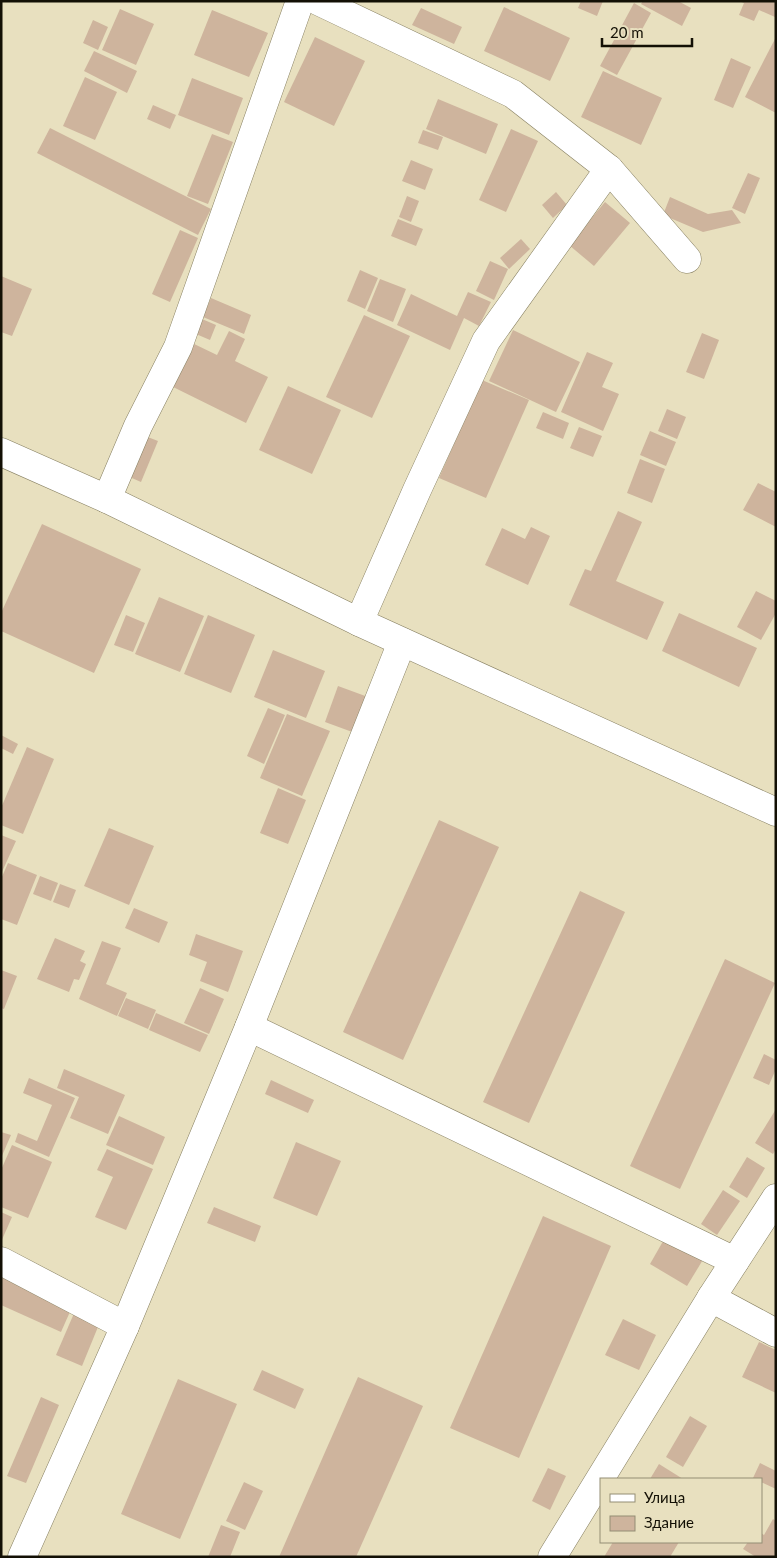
<svg xmlns="http://www.w3.org/2000/svg" width="777" height="1558" font-family="Lato,sans-serif">
  <style>
    .building { fill: #ceb49d }
    .lines { fill: none; stroke-linecap: round; stroke-linejoin: round }
    .minor-casing { stroke: #867f61; stroke-width: 29 }
    .tertiary-casing { stroke: #867f61; stroke-width: 29 }
    .minor { stroke: #fff; stroke-width: 28 }
    .tertiary { stroke: #fff; stroke-width: 28 }
  </style>
  <rect width="100%" height="100%" fill="#e8e0bf"/>
  <g class="building">
    <path d="M581,1H603L597,16L578,8Z"/>
    <path d="M643,1H678L691,8L682,26L641,4Z"/>
    <path d="M739,1H776V15L775,17L759,10L754,21L739,15L744,3Z"/>
    <path d="M634,3L651,13L617,75L600,66Z"/>
    <path d="M504,7L570,38L550,81L484,51Z"/>
    <path d="M421,8L462,27L454,44L412,25Z"/>
    <path d="M120,9L154,24L136,65L102,50Z"/>
    <path d="M212,10L268,33L249,77L194,55Z"/>
    <path d="M93,20L108,27L98,50L83,43Z"/>
    <path d="M315,37L365,61L334,126L284,102Z"/>
    <path d="M776,37V113L745,97Z"/>
    <path d="M94,51L137,71L127,93L84,71Z"/>
    <path d="M731,58L751,67L733,108L714,100Z"/>
    <path d="M603,71L662,98L641,145L581,117Z"/>
    <path d="M85,77L117,92L95,140L63,126Z"/>
    <path d="M192,78L243,98L229,135L178,115Z"/>
    <path d="M438,99L498,124L486,154L426,129Z"/>
    <path d="M153,105L176,115L170,129L147,119Z"/>
    <path d="M50,128L211,209L198,235L37,153Z"/>
    <path d="M511,129L538,141L506,212L479,200Z"/>
    <path d="M423,130L443,137L438,150L418,143Z"/>
    <path d="M212,134L233,142L208,204L187,196Z"/>
    <path d="M411,160L433,169L425,190L402,181Z"/>
    <path d="M748,173L760,178L745,214L732,208Z"/>
    <path d="M556,192L567,205L553,218L542,205Z"/>
    <path d="M407,196L419,201L411,222L399,217Z"/>
    <path d="M670,197L708,214L732,210L741,223L703,232L663,215Z"/>
    <path d="M605,202L630,223L594,266L569,245Z"/>
    <path d="M398,219L423,229L416,246L391,236Z"/>
    <path d="M180,230L198,238L170,302L152,294Z"/>
    <path d="M521,239L530,249L509,269L500,258Z"/>
    <path d="M490,261L508,269L494,300L476,291Z"/>
    <path d="M360,270L378,278L365,309L347,301Z"/>
    <path d="M1,276L32,289L12,336L1,332Z"/>
    <path d="M380,279L406,289L393,322L367,311Z"/>
    <path d="M468,292L491,302L479,326L464,318L450,350L397,325L411,294L457,316Z"/>
    <path d="M211,298L251,315L244,334L203,317Z"/>
    <path d="M364,315L410,336L372,418L326,397Z"/>
    <path d="M202,319L216,325L210,340L196,334Z"/>
    <path d="M513,330L580,362L556,412L489,381Z"/>
    <path d="M229,331L245,339L235,361L268,377L246,423L169,385L190,342L217,355Z"/>
    <path d="M702,333L719,340L704,379L686,372Z"/>
    <path d="M587,352L613,363L602,387L619,394L603,431L561,412Z"/>
    <path d="M482,380L529,400L486,498L439,478Z"/>
    <path d="M288,386L341,410L312,474L259,450Z"/>
    <path d="M667,409L686,417L677,439L658,431Z"/>
    <path d="M543,412L569,423L563,439L536,428Z"/>
    <path d="M579,427L602,436L593,457L570,448Z"/>
    <path d="M650,431L676,442L666,466L640,455Z"/>
    <path d="M140,434L158,441L141,482L125,475Z"/>
    <path d="M640,459L665,469L652,503L627,493Z"/>
    <path d="M758,483L776,492V527L743,510Z"/>
    <path d="M618,511L642,522L616,581L664,602L647,640L569,605L585,569L591,571Z"/>
    <path d="M42,524L141,569L94,673L1,631V613Z"/>
    <path d="M531,527L550,536L528,585L485,565L502,528L525,539Z"/>
    <path d="M756,591L776,601V613L761,640L737,627Z"/>
    <path d="M159,597L204,616L180,672L135,654Z"/>
    <path d="M679,613L757,648L739,687L662,651Z"/>
    <path d="M126,615L145,623L133,652L114,645Z"/>
    <path d="M208,615L255,635L231,693L184,674Z"/>
    <path d="M273,650L325,671L306,718L254,697Z"/>
    <path d="M338,686L368,697L355,733L325,722Z"/>
    <path d="M268,708L285,715L264,764L247,756Z"/>
    <path d="M287,714L330,731L302,796L260,778Z"/>
    <path d="M1,735L18,744L13,754L1,748Z"/>
    <path d="M27,747L54,759L23,834L1,825V808Z"/>
    <path d="M278,788L306,800L288,844L260,833Z"/>
    <path d="M439,820L499,847L403,1060L343,1032Z"/>
    <path d="M109,828L154,846L129,905L84,886Z"/>
    <path d="M1,835L16,841L1,874Z"/>
    <path d="M8,863L37,875L17,925L1,919V879Z"/>
    <path d="M40,876L58,883L51,901L33,894Z"/>
    <path d="M60,884L76,890L69,908L53,902Z"/>
    <path d="M580,891L625,912L529,1123L483,1102Z"/>
    <path d="M134,908L168,922L159,943L125,928Z"/>
    <path d="M196,934L243,951L228,992L200,981L207,962L189,955Z"/>
    <path d="M55,938L85,951L80,961L86,964L79,980L74,979L69,992L37,979Z"/>
    <path d="M102,941L121,948L106,984L127,993L117,1016L79,999Z"/>
    <path d="M725,959L775,983L680,1189L630,1166Z"/>
    <path d="M1,970L17,976L4,1009L1,1008Z"/>
    <path d="M200,988L224,999L209,1034L184,1023Z"/>
    <path d="M126,998L156,1010L148,1029L118,1016Z"/>
    <path d="M156,1013L208,1035L200,1052L149,1030Z"/>
    <path d="M764,1054L776,1060V1069L769,1085L753,1078Z"/>
    <path d="M64,1069L125,1095L108,1134L70,1118L79,1097L57,1088Z"/>
    <path d="M29,1078L75,1098L49,1157L15,1142L18,1133L37,1141L52,1105L23,1093Z"/>
    <path d="M271,1080L314,1100L308,1113L265,1094Z"/>
    <path d="M776,1109V1149L773,1154L755,1143Z"/>
    <path d="M119,1116L165,1137L153,1165L106,1145Z"/>
    <path d="M1,1132L11,1135L1,1158Z"/>
    <path d="M296,1142L341,1161L317,1216L273,1198Z"/>
    <path d="M12,1145L52,1162L28,1218L1,1207V1170Z"/>
    <path d="M107,1149L153,1169L126,1230L95,1217L113,1177L97,1170Z"/>
    <path d="M747,1157L765,1168L747,1198L729,1187Z"/>
    <path d="M723,1190L740,1201L717,1235L701,1224Z"/>
    <path d="M214,1207L261,1226L255,1242L207,1223Z"/>
    <path d="M1,1212L12,1217L1,1242Z"/>
    <path d="M543,1216L611,1246L519,1458L450,1428Z"/>
    <path d="M666,1236L704,1258L687,1286L650,1264Z"/>
    <path d="M1,1273L73,1305L61,1332L1,1305Z"/>
    <path d="M75,1311L100,1322L82,1366L56,1355Z"/>
    <path d="M623,1319L656,1335L639,1370L605,1355Z"/>
    <path d="M759,1342L776,1350V1393L742,1377Z"/>
    <path d="M262,1370L304,1389L295,1409L253,1390Z"/>
    <path d="M358,1377L423,1406L356,1557H279Z"/>
    <path d="M178,1379L237,1404L180,1539L121,1514Z"/>
    <path d="M41,1397L59,1405L26,1483L7,1476Z"/>
    <path d="M690,1416L707,1426L683,1467L666,1457Z"/>
    <path d="M760,1463L776,1471V1489L761,1482V1479L753,1478Z"/>
    <path d="M659,1464L683,1479H650Z"/>
    <path d="M548,1468L566,1476L550,1510L532,1501Z"/>
    <path d="M244,1482L263,1491L245,1530L226,1521Z"/>
    <path d="M773,1519L776,1521V1557H756L743,1549L748,1542H761V1533L764,1535Z"/>
    <path d="M221,1525L240,1532L230,1557H208Z"/>
    <path d="M613,1542H679L670,1557H604Z"/>
  </g>
  <g class="lines">
    <g class="minor-casing">
      <g id="minor">
        <path d="M318,1L513,94L609,169L687,259"/>
        <path d="M107,499L138,426L178,347L300,1"/>
        <path d="M359,622L417,490L486,341L609,169"/>
        <path d="M249,1027L735,1261"/>
        <path d="M1,1261L125,1326"/>
        <path d="M711,1298L776,1333"/>
        <path d="M22,1557L125,1326L249,1027L402,642"/>
        <path d="M552,1557L711,1298L776,1198"/>
      </g>
    </g>
    <g class="tertiary-casing">
      <path id="tertiary" d="M1,452L107,499L359,622L776,812"/>
    </g>
    <use href="#minor" class="minor"/>
    <use href="#tertiary" class="tertiary"/>
  </g>
  <rect width="777" height="1558" fill="none" stroke="#131005" stroke-width="5"/>
  <rect x="600" y="1478" width="162" height="65" fill="#e8e0bf" stroke="#938d75"/>
  <rect x="610" y="1494" width="25" height="8" fill="#ffffff" stroke="#938d75"/>
  <text x="644" y="1503" font-size="15" fill="#131005">Улица</text>
  <rect x="610" y="1516" width="25" height="15" fill="#ceb49d" stroke="#938d75"/>
  <text x="644" y="1528" font-size="15" fill="#131005">Здание</text>
  <path d="M602 38v8h90v-8" fill="none" stroke="#131005" stroke-width="2.5"/>
  <text x="610" y="38" font-size="15" fill="#131005" stroke="#e8e0bf" stroke-width="4" paint-order="stroke">20 m</text>
</svg>
